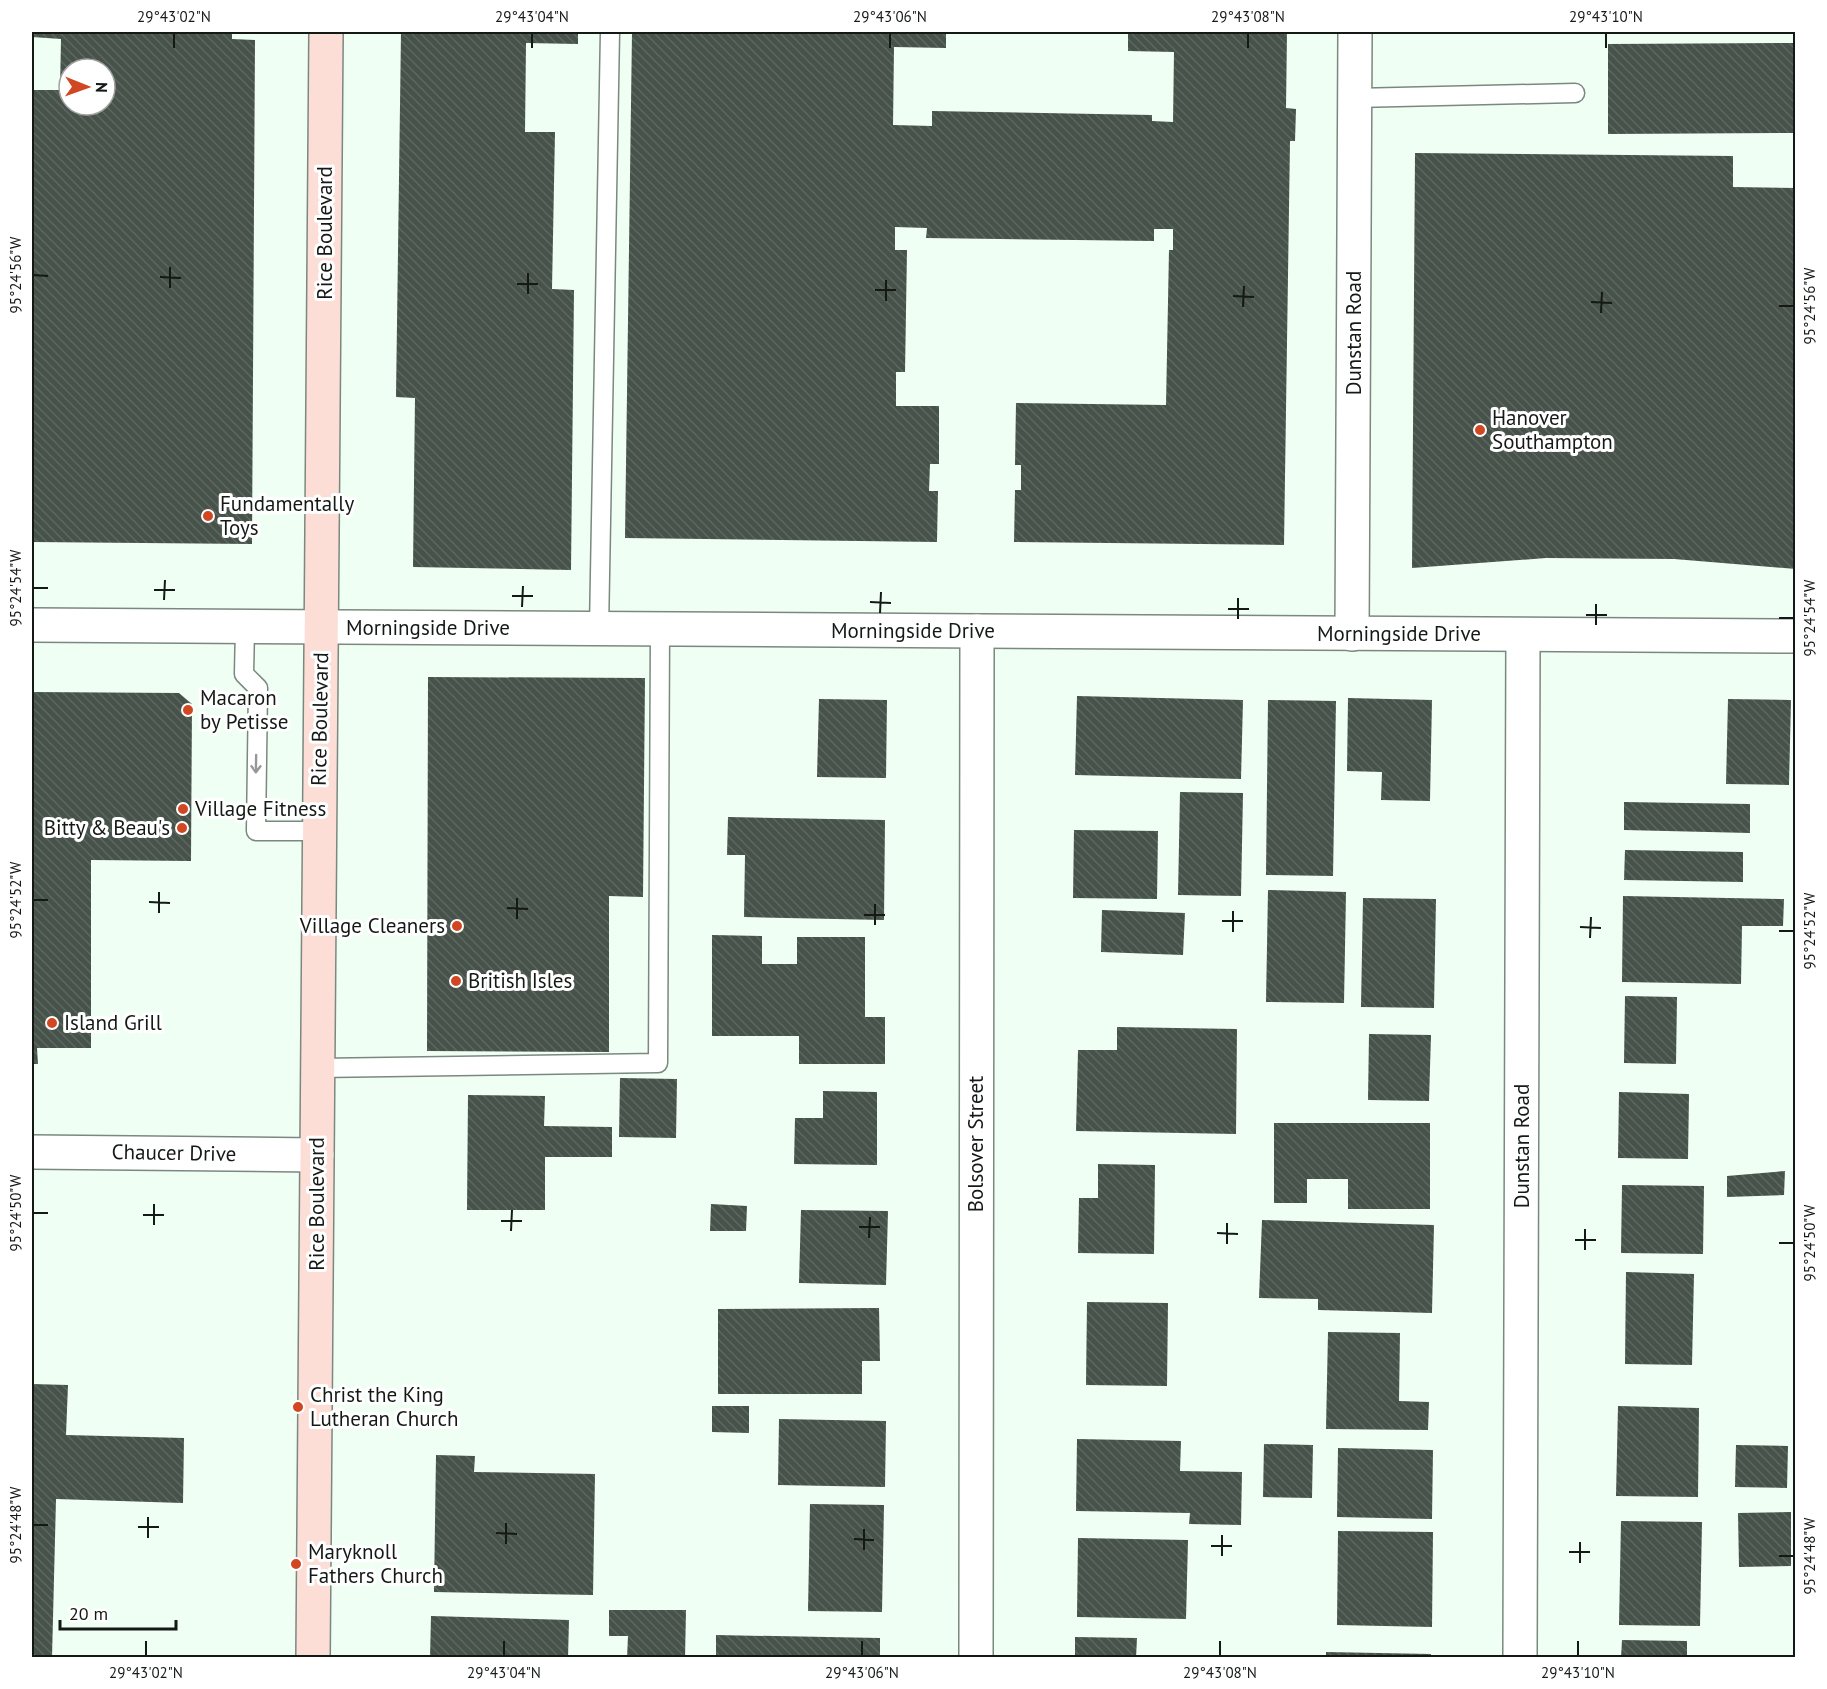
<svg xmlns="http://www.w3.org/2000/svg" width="1827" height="1689" font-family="'PT Sans',sans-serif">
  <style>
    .building { fill: url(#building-back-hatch); fill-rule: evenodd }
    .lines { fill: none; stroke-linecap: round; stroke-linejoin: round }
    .service-casing { stroke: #7b887f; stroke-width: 21 }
    .minor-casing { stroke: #7b887f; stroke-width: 36 }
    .tertiary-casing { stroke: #7b887f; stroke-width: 36 }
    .secondary-casing { stroke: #7b887f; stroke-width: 36 }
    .service { stroke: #fff; stroke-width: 18 }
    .minor { stroke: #fff; stroke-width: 33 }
    .tertiary { stroke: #fff; stroke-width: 33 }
    .secondary { stroke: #fcded6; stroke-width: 33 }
    .oneway { stroke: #959896 }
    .ticks { fill: none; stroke: #141916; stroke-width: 2 }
    .poi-dot { fill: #d04722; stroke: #fff; stroke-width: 2 }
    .labels { text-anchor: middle; stroke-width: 6; stroke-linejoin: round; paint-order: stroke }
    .street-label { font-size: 21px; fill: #141916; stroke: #fff }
    .poi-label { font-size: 21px; fill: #141916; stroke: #fff; text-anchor: start }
    .neatline { fill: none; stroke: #141916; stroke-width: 2 }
    .ticks-label { font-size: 15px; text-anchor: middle; fill: #141916 }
  </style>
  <defs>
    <pattern id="building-back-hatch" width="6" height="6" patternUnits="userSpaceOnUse" patternTransform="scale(1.5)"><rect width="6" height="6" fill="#46524a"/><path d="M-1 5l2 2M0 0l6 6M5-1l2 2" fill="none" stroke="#5d6760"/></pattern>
  </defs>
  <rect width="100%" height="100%" fill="#f0fff4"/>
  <g class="building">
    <path d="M32,32H232V39L255,40L252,544L32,542V90H60L61,39L32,37ZM69,69H105V105H69Z"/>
    <path d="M401,32H578V44L526,43L525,132H555L552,289L574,290L571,570L413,567L415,398L396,397Z"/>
    <path d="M632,32H946V48L894,47L893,125L932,126V111L1152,115V121L1173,122L1174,52L1128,51V32H1287L1286,108L1296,109L1295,141H1290L1284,545L1014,542L1015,490H1021V465H1015L1016,403L1166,405L1169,250H1173V229H1154V241L926,238L927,228L895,227V250H907L905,372H896V406H939V464H930L929,491H938L937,542L625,538Z"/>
    <path d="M1796,43V133L1608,134V44Z"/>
    <path d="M1415,153L1733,156V187L1796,188V569L1674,559L1546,558L1412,568Z"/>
    <path d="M428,677L645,678L643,897L609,896V1052L427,1051Z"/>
    <path d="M32,692L179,693L192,704L191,861L91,860V1048H37L38,1064H32Z"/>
    <path d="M1077,696L1243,700L1241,779L1075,775Z"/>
    <path d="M1348,698L1432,700L1430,801L1381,800L1382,772L1347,771Z"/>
    <path d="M819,699L887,700L886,778L817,777Z"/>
    <path d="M1728,699L1791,700L1789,785L1726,784Z"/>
    <path d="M1268,700L1336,701L1333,876L1266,875Z"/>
    <path d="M1180,792L1243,793L1241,896L1178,895Z"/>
    <path d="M1624,802L1750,804V833L1624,830Z"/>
    <path d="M728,817L885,820L884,920L744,917L745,855H727Z"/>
    <path d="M1074,830L1158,831L1157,899L1073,898Z"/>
    <path d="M1625,850L1743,852V882L1624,880Z"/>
    <path d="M1268,890L1346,892L1344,1003L1266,1002Z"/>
    <path d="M1623,896L1784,899L1783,926H1742L1741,984L1622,982Z"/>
    <path d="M1363,898L1436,899L1434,1008L1361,1007Z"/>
    <path d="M1102,910L1185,913L1183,955L1101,952Z"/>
    <path d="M712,935L762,936V964H797V937H865V1017H885V1064H799V1036H712Z"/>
    <path d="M1625,996L1677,997L1676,1064L1624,1063Z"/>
    <path d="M1117,1027L1237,1029L1236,1134L1076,1131L1078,1050H1117Z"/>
    <path d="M1369,1034L1431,1035L1429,1101L1368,1100Z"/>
    <path d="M620,1078L677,1079L676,1138L619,1137Z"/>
    <path d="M823,1091L877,1092V1165L794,1164L795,1118H823Z"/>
    <path d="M1619,1092L1689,1094L1688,1159L1618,1158Z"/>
    <path d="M468,1095L545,1096L544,1126L612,1127V1157H545V1210H467Z"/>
    <path d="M1274,1123H1430V1209H1348V1179H1307V1203H1274Z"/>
    <path d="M1098,1164L1155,1165L1154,1254L1078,1253L1079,1198H1098Z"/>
    <path d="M1785,1171L1784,1195L1727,1197V1176Z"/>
    <path d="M1622,1185L1704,1186L1703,1254L1621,1253Z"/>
    <path d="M711,1204L747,1206L746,1231H710Z"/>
    <path d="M801,1210L888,1211L886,1285L799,1283Z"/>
    <path d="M1262,1220L1434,1225L1432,1313L1318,1310V1299L1259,1298Z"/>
    <path d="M1626,1272L1694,1274L1692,1365L1625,1364Z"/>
    <path d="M1087,1302L1168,1303L1167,1386L1086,1385Z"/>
    <path d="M879,1308L880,1361H862V1394H718V1309Z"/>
    <path d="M1328,1332L1400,1333L1399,1401L1429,1402L1428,1430L1326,1429Z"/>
    <path d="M32,1384L68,1385L66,1435L184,1438L183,1503L56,1499L52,1658H32Z"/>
    <path d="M712,1406H749V1433L712,1432Z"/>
    <path d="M1618,1406L1699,1408L1698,1497L1616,1496Z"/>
    <path d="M779,1419L886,1421L885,1487L778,1485Z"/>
    <path d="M1077,1439L1181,1441L1180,1471L1242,1472L1241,1525L1189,1524L1190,1513L1076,1511Z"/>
    <path d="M1264,1444L1313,1445L1312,1498L1263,1497Z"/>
    <path d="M1736,1445L1788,1446L1787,1488L1735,1487Z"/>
    <path d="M1338,1448L1433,1450L1432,1519L1337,1517Z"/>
    <path d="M436,1455L475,1456L474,1472L595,1474L593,1595L434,1592Z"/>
    <path d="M810,1504L884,1505L882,1612L808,1611Z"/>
    <path d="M1791,1512V1566L1739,1567L1738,1513Z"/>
    <path d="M1621,1521L1702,1522L1700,1626L1619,1625Z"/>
    <path d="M1338,1531L1433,1532L1432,1627L1337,1625Z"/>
    <path d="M1078,1538L1188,1540L1186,1619L1077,1617Z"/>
    <path d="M609,1610H686L685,1658H627L628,1636H609Z"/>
    <path d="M431,1616L569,1620L568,1658H430Z"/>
    <path d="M716,1635L880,1638V1658H716Z"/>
    <path d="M1075,1637L1137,1638L1136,1658H1075Z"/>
    <path d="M1622,1640L1687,1641V1658H1621Z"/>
    <path d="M1326,1652L1431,1654V1658H1326Z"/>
  </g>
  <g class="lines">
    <g class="service-casing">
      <g id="service">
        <path d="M1355,98L1575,93"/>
        <path d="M245,627L244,674L258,688L256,831H319"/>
        <path d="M599,629L610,32"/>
        <path d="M318,1068L658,1063L660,630"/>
      </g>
    </g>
    <g class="minor-casing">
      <g id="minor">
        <path d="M1352,634L1355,32"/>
        <path d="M32,1152L317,1155"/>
        <path d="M976,1658L977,631"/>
        <path d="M1520,1658L1523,635"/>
      </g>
    </g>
    <g class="tertiary-casing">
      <path id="tertiary" d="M32,625L1796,636"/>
    </g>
    <g class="secondary-casing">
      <path id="secondary" d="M313,1658L326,32"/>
    </g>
    <use href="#service" class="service"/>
    <use href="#minor" class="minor"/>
    <use href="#tertiary" class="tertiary"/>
    <use href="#secondary" class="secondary"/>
  </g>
  <defs><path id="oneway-shaft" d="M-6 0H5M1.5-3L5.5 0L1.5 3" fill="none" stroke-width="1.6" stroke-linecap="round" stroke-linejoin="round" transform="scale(1.5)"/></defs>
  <use class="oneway" href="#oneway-shaft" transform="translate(256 764) rotate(91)"/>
  <path class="ticks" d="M174,48V33M532,48V33M890,48V33M1248,48V33M1606,48V33M33,275L48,276M160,277L181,278M517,284H538M170,288V267M875,290H896M528,294V273M1233,296L1254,297M886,301V280M1591,302L1612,303M1779,306H1794M1243,307L1244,286M1601,313L1602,292M33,588H48M154,590H175M512,596H533M164,600L165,580M870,602L891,603M522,607L523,586M1228,609H1249M880,613L881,592M1586,615H1607M1779,618H1794M1238,619V598M1596,625V604M33,900H48M149,902L170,903M507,908L528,909M159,913V892M864,915H885M517,919V898M1222,921H1243M875,925V904M1580,927L1601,928M1779,931H1794M1233,932V911M1590,938L1591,917M33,1213H48M143,1215H164M501,1221H522M154,1225V1204M859,1227H880M511,1231L512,1210M1217,1233L1238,1234M869,1238L870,1217M1575,1240H1596M1779,1243H1794M1227,1244V1223M1585,1250V1229M33,1525H48M138,1527H159M496,1533L517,1534M148,1538V1517M854,1539L874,1540M506,1544V1523M1211,1546H1232M864,1550V1529M1569,1552H1590M1222,1556V1535M1779,1556H1794M1580,1563V1542M146,1656V1641M504,1656V1641M862,1656V1641M1220,1656V1641M1578,1656V1641"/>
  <g class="poi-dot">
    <circle cx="1480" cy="430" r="6"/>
    <circle cx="208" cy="516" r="6"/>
    <circle cx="188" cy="710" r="6"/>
    <circle cx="183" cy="809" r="6"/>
    <circle cx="182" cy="828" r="6"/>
    <circle cx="457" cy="926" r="6"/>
    <circle cx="456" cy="981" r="6"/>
    <circle cx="52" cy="1023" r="6"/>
    <circle cx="298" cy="1407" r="6"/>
    <circle cx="296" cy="1564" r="6"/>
  </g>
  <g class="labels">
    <g class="street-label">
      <text transform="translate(325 233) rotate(-90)" y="7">Rice Boulevard</text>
      <text transform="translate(1354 333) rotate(-90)" y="7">Dunstan Road</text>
      <text x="428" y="635">Morningside Drive</text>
      <text x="913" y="638">Morningside Drive</text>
      <text x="1399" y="641">Morningside Drive</text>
      <text transform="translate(320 719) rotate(-89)" y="7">Rice Boulevard</text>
      <text transform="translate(976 1144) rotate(-90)" y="7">Bolsover Street</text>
      <text transform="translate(1522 1146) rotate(-90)" y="7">Dunstan Road</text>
      <text transform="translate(174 1153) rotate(1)" y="7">Chaucer Drive</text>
      <text transform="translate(317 1204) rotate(-90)" y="7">Rice Boulevard</text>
    </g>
    <g class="poi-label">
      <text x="1492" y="425">Hanover<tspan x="1492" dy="24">Southampton</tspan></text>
      <text x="220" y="511">Fundamentally<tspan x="220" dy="24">Toys</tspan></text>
      <text x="200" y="705">Macaron<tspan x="200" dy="24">by Petisse</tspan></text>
      <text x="195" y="816">Village Fitness</text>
      <text x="170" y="835" text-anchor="end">Bitty &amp; Beau's</text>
      <text x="445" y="933" text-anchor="end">Village Cleaners</text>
      <text x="468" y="988">British Isles</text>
      <text x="64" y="1030">Island Grill</text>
      <text x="310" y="1402">Christ the King<tspan x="310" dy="24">Lutheran Church</tspan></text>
      <text x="308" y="1559">Maryknoll<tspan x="308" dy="24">Fathers Church</tspan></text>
    </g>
  </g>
  <rect width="1827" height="1689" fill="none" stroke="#ffffff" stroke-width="66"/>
  <g transform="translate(87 87) rotate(91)"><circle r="28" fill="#ffffff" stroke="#a1a3a2" stroke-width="1.5"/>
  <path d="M0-4.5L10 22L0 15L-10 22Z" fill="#d04722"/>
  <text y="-9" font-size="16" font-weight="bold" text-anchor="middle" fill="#141916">N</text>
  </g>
  <path d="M60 1620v9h116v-9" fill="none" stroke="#141916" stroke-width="3"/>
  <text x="69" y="1620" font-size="18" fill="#141916" stroke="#ffffff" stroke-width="4.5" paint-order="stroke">20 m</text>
  <rect x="33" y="33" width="1761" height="1623" class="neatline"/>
  <g class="ticks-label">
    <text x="174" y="22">29°43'02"N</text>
    <text x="532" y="22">29°43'04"N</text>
    <text x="890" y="22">29°43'06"N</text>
    <text x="1248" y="22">29°43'08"N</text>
    <text x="1606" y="22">29°43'10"N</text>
    <text transform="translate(16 275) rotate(-90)" y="5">95°24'56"W</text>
    <text transform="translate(1810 306) rotate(-90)" y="5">95°24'56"W</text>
    <text transform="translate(16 588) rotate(-90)" y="5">95°24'54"W</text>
    <text transform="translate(1810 618) rotate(-90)" y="5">95°24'54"W</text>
    <text transform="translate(16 900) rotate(-90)" y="5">95°24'52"W</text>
    <text transform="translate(1810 931) rotate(-90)" y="5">95°24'52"W</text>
    <text transform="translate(16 1213) rotate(-90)" y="5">95°24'50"W</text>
    <text transform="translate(1810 1243) rotate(-90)" y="5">95°24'50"W</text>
    <text transform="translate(16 1525) rotate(-90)" y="5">95°24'48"W</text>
    <text transform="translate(1810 1556) rotate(-90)" y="5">95°24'48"W</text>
    <text x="146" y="1678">29°43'02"N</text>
    <text x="504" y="1678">29°43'04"N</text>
    <text x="862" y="1678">29°43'06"N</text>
    <text x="1220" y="1678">29°43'08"N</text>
    <text x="1578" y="1678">29°43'10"N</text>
  </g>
</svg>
